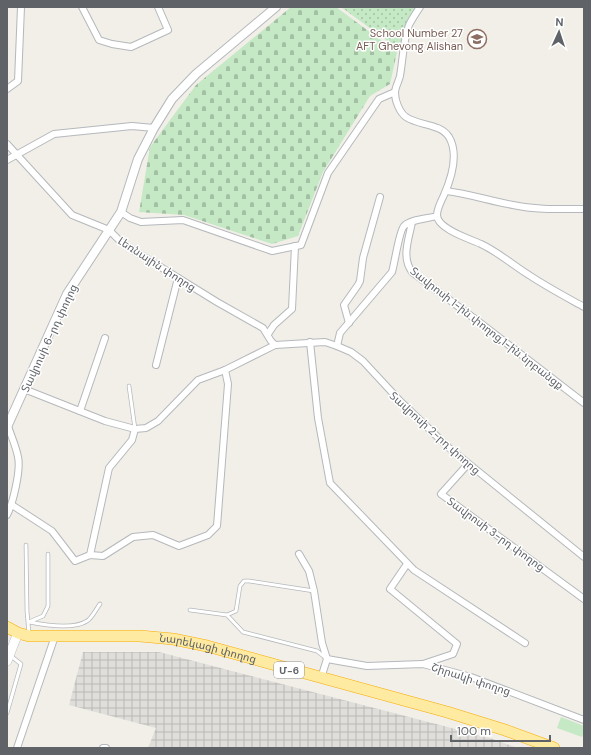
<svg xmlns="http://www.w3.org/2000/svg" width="591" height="755" font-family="'DM Sans','Noto Sans Armenian',sans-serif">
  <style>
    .industrial { fill: url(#industrial-grid) }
    .grass { fill: url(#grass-dots) }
    .cemetery { fill: url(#cemetery-stones) }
    .pitch { fill: #c5e8c5 }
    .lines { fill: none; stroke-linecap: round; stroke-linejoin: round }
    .service-casing { stroke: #b5b8bc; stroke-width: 4.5 }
    .minor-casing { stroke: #b5b8bc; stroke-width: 8 }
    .tertiary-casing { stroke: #b5b8bc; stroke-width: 10 }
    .secondary-casing { stroke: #b6babf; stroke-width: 10 }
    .trunk-casing { stroke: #f9ab00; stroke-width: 12 }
    .service { stroke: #fff; stroke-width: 3 }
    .minor { stroke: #fff; stroke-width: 6 }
    .tertiary { stroke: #fff; stroke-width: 8 }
    .secondary { stroke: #fff; stroke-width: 9 }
    .trunk { stroke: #feeaa1; stroke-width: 11 }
    .labels { text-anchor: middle; stroke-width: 3; stroke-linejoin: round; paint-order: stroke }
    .shield { fill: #fff; stroke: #8f9295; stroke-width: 1 }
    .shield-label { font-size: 10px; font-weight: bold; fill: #5f6368 }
    .education-label { font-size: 11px; fill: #785e54; stroke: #fff; text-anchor: end }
    .street-label { font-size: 11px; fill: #5f6368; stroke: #fff }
  </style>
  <defs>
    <pattern id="industrial-grid" width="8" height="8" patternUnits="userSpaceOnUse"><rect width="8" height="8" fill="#e0deda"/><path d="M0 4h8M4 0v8" fill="none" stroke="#b9b8b5"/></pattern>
    <pattern id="grass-dots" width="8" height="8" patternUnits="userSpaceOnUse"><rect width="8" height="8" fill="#c5e8c5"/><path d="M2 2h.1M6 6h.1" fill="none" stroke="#a3c0a4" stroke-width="1.8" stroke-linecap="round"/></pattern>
    <pattern id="cemetery-stones" width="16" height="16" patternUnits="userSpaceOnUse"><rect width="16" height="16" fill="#c5e8c5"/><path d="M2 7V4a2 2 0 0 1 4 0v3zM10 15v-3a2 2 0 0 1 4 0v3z" fill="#a3c0a4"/></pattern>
  </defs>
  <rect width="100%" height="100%" fill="#f1efe8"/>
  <path class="industrial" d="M83,652H159L490,738L518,748H148L156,728L69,705Z"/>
  <path class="grass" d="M341,7H417L406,25L401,51Z"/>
  <path class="cemetery" d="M291,7H336L397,52L390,84L370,96L323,172L298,236L272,244L184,215L139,212L150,147L196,85Z"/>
  <path class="pitch" d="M561,717L584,726V732L582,737L557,728Z"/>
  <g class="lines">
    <g class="service-casing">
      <g id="service">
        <path d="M129,386L135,429"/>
        <path d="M26,545L27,611L29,634"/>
        <path d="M48,554V606L43,616L29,622C44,625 73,630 87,621C92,618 96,609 100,604"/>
        <path d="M190,610L227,615L243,632L317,651L326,658"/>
        <path d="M227,615L236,611L240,586L244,581H249L314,591"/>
        <path d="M7,713L21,664L11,656"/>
      </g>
    </g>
    <g class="minor-casing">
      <g id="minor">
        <path d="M82,7L99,40L112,44L131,47L168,30L158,7"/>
        <path d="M420,7C416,13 412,19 409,25C403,41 403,59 400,76C399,81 395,87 395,93C395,101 400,113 406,117C419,126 440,123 449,137C459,154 451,179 444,195C441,201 437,209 437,215C437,229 470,239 481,244C498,252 513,265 529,275C547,287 566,297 584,307"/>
        <path d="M7,89L18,81L21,7"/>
        <path d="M7,144L72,215L109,230L119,240L133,250L217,302L263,328L271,341L275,345"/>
        <path d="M7,160L54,134L132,126L154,128"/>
        <path d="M446,191C470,194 490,201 513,205C536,210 561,209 584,209"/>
        <path d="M121,212L130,218L141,222L183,220L272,251L301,245L328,173L379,99L395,92"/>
        <path d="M412,222C409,239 401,257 412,272L479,322L584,403"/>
        <path d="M349,323L344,305L358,285L360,281L363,258L380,197"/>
        <path d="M268,334L274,325L292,309L295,246"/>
        <path d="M310,342L318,418L330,483L414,570L525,643"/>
        <path d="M337,346L340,333L392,272C395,262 399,231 404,226C411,219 427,219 437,216"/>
        <path d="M156,365L178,278"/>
        <path d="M24,389L105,421L135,429L146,428L158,421L198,380L225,370L275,345L325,342L337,346L351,352L363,361L401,402L448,447L584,557"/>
        <path d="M80,411L105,338"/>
        <path d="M468,464L441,494L584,599"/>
        <path d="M12,505L52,531L75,561L90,555L103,556L133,537L153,535L179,546L208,535L217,526L228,384L225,370"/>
        <path d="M7,515C13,503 21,470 18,457C16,446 11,436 8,426"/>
        <path d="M299,554L309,571L314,591L322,643L327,659"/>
        <path d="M90,555L109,468L132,440L135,429"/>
        <path d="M407,564L390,589L457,644L453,654L423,664"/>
        <path d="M321,678L327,659L367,666L423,664L471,677L584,720"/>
        <path d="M17,748L55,636"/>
        <path d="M103,748H106"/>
      </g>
    </g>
    <g class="tertiary-casing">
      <path id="tertiary" d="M7,427L67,294L121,212L138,159L154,128L172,99L196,74L276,7"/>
    </g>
    <g class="secondary-casing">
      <path id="secondary" d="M7,661L18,633"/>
    </g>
    <g class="trunk-casing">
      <g id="trunk">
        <path id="s1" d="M7,627L18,633L29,636H140L173,639L207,646L447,712L505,730L554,748"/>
      </g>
    </g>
    <use href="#service" class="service"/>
    <use href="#minor" class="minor"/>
    <use href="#tertiary" class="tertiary"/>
    <use href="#secondary" class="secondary"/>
    <use href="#trunk" class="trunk"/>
  </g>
  <defs>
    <g id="school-ring" transform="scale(1)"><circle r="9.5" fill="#fff" stroke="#8d6e63" stroke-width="1.5"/><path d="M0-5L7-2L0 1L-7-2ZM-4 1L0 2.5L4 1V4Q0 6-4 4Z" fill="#8d6e63"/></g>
  </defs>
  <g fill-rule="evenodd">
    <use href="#school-ring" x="477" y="39"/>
  </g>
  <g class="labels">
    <rect class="shield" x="274" y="662" width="30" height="16" rx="3"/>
    <g class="shield-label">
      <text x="289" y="674">Մ-6</text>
    </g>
    <g class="education-label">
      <text x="463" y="37">School Number 27<tspan x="463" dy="13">AFT Ghevong Alishan</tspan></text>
    </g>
    <g class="street-label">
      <text transform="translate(157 264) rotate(33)" y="4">Լեռնային փողոց</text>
      <text transform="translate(487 328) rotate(38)" y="4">Տավրոսի 1-ին փողոց,1-ին նրբանցք</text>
      <text transform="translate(49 338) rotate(-65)" y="4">Տավրոսի 6-րդ փողոց</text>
      <text transform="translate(435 433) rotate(42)" y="4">Տավրոսի 2-րդ փողոց</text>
      <text transform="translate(496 534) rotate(36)" y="4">Տավրոսի 3-րդ փողոց</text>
      <text dy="4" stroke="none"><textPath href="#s1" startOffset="204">Նարեկացի փողոց</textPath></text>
      <text transform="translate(471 679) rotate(18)" y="4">Շիրակի փողոց</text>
    </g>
  </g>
  <rect width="591" height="755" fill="none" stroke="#5f6368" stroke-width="16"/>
  <g transform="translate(559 32) rotate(3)" stroke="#ffffff" stroke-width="3" paint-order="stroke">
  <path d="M0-3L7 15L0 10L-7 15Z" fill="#5f6368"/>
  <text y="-6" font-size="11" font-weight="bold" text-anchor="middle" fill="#5f6368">N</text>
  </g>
  <path d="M451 735v6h99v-6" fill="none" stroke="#5f6368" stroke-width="2"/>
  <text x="457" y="735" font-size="12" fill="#5f6368" stroke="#ffffff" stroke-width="3" paint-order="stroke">100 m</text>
</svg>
